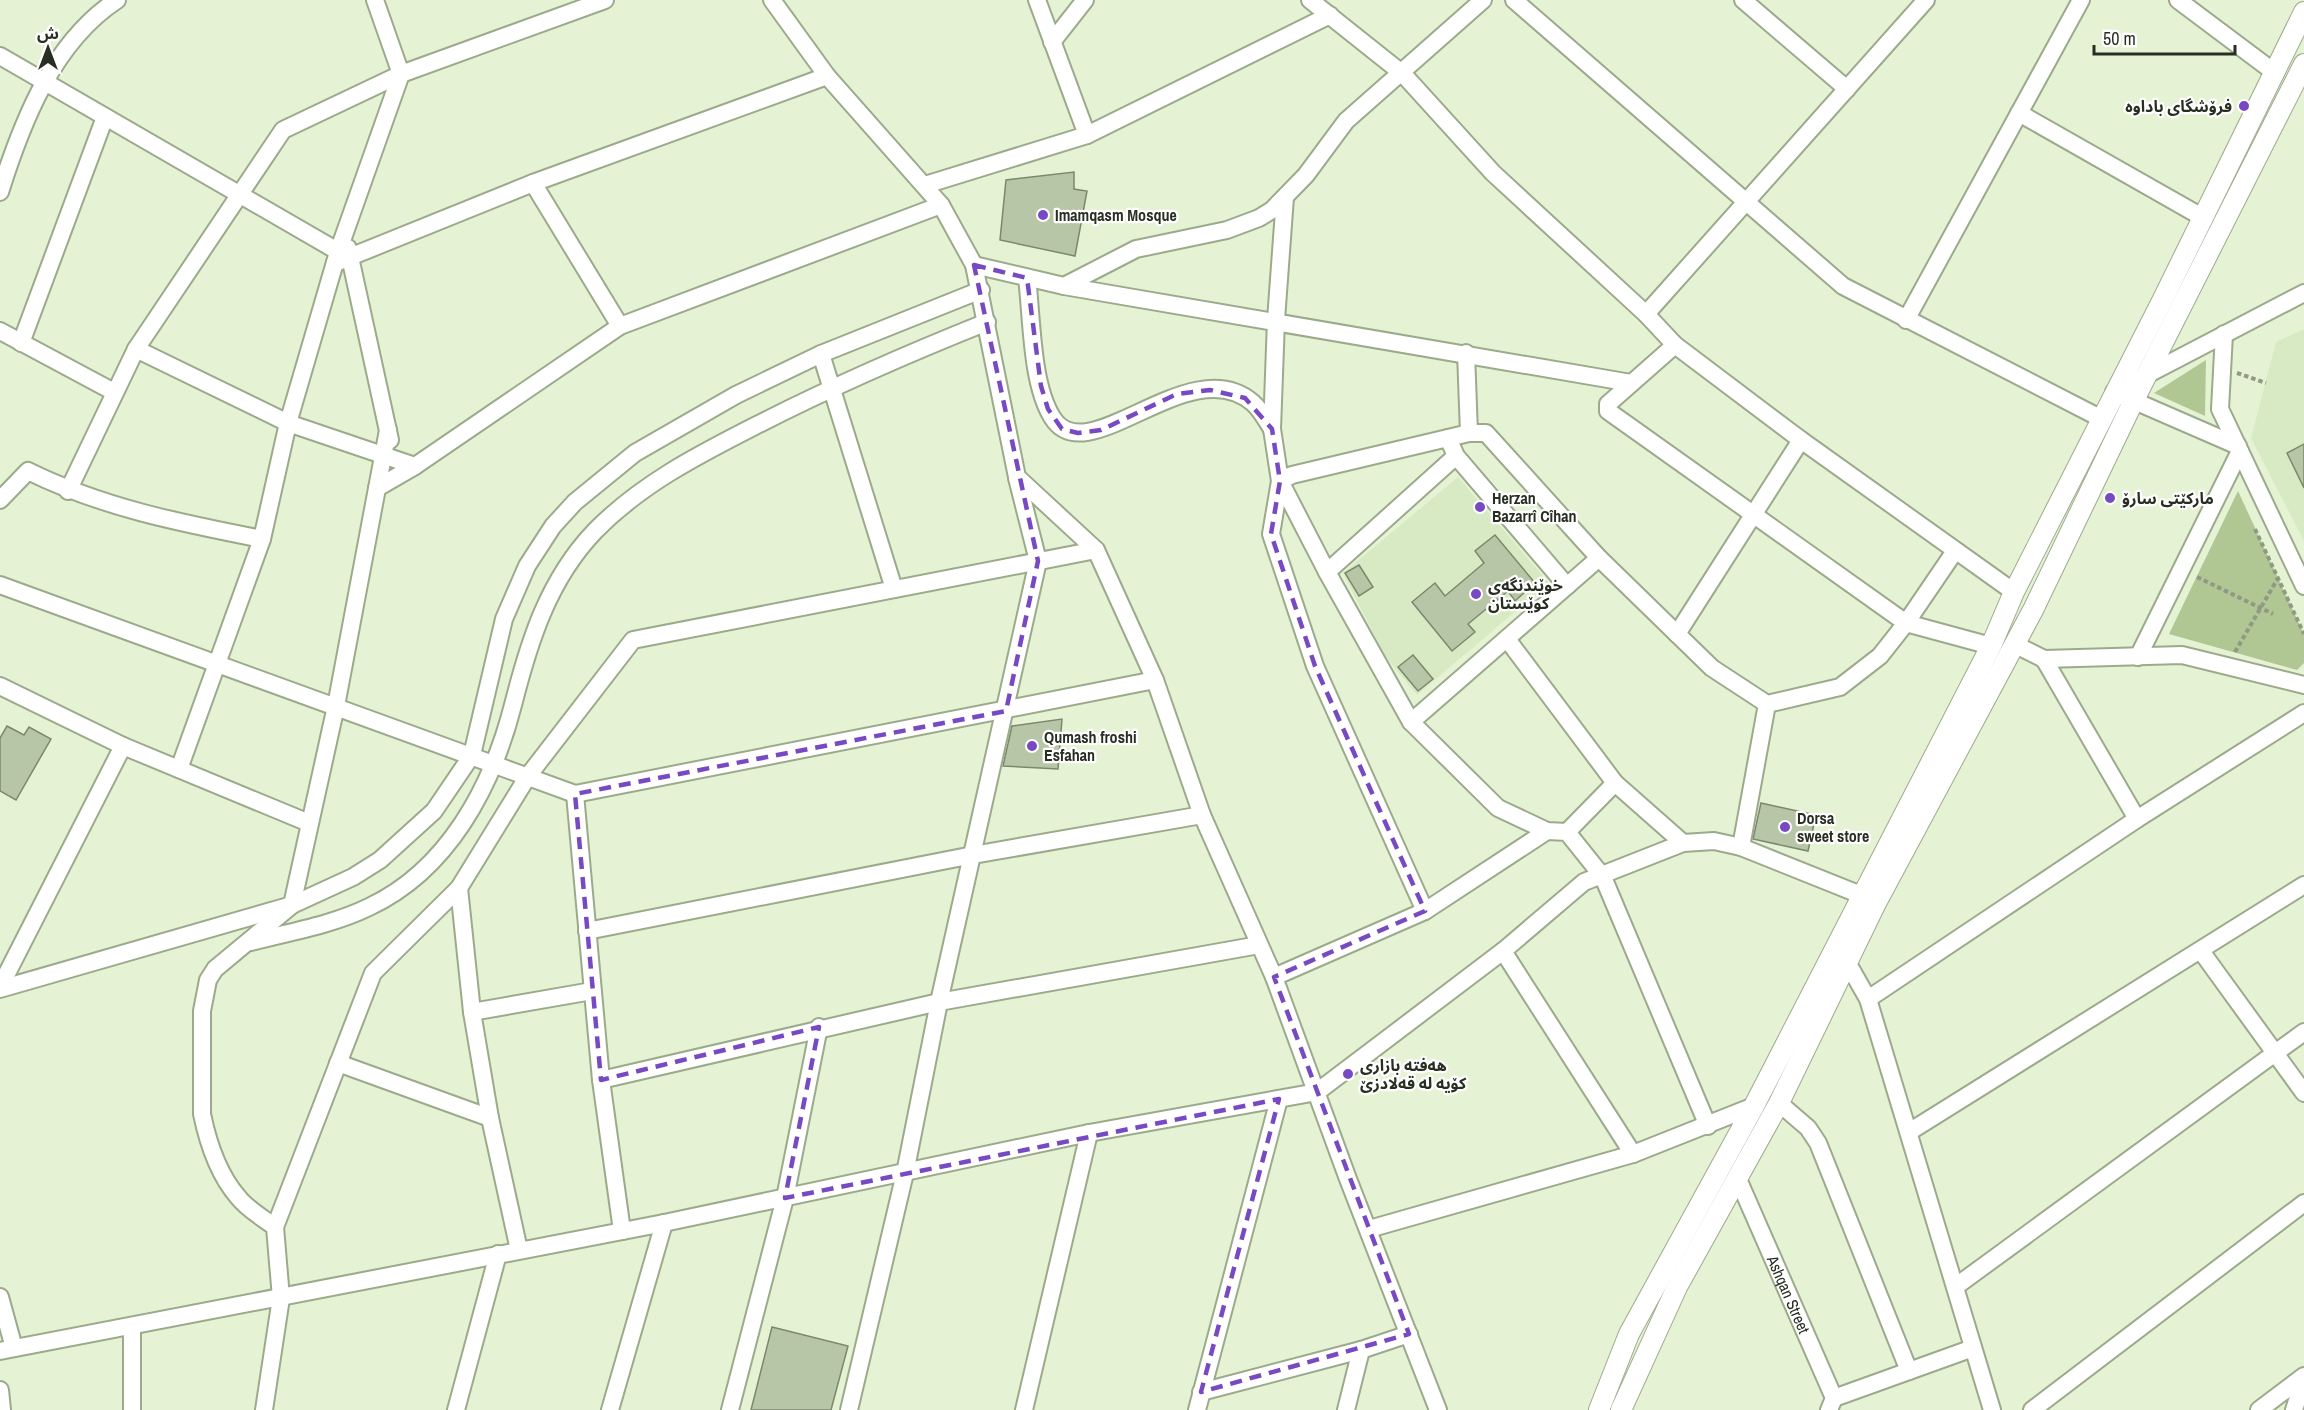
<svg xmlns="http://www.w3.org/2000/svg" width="2304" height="1410" font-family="'Archivo Narrow','Noto Sans Arabic',sans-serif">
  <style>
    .built { fill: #d8eac3 }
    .green { fill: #b0c793 }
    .building { fill: #b8c6a8; stroke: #7b886c; stroke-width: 1.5 }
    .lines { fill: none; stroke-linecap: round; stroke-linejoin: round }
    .minor-casing { stroke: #9caa8c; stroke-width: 20 }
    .tertiary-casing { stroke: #9caa8c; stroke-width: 22 }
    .path { stroke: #8f9983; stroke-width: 4; stroke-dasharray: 4.5 3; stroke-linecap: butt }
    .minor { stroke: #fff; stroke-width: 16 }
    .tertiary { stroke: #fff; stroke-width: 20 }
    .marked { fill: none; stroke: #7749c2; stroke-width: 4.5; stroke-dasharray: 12 8; stroke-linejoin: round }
    .poi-dot { fill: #7749c2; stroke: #fff; stroke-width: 2 }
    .labels { text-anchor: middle; stroke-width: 4.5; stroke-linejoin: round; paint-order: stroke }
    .poi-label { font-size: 16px; font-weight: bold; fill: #292e23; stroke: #fff; text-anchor: start }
    .street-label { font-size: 16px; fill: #292e23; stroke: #fff }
  </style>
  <rect width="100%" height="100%" fill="#e5f3d4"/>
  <g class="built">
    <path d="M2304,329V541L2251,438L2276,342Z"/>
    <path d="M1458,477L1549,583L1417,695L1385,656L1343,573Z"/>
  </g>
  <g class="green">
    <path d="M2206,360L2205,416L2154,393Z"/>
    <path d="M2238,491L2304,634V663L2297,670L2169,634Z"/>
  </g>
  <g class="building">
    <path d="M1074,172V189L1087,191L1075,256L1000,240L1006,180Z"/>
    <path d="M2304,444V488L2287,453Z"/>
    <path d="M1495,535L1535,583L1515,601L1508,591L1468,624L1475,632L1452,651L1412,602L1435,583L1445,596L1484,563L1475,551Z"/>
    <path d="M1359,565L1373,587L1359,596L1345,573Z"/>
    <path d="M1413,655L1433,679L1418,691L1398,667Z"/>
    <path d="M1062,719L1058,769L1003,766L1012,726Z"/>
    <path d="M7,726L24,735L29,727L51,739L16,800L0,791V738Z"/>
    <path d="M1761,803L1816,815L1808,851L1753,839Z"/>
    <path d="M772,1327L848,1346L831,1410H751Z"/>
  </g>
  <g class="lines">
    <g class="minor-casing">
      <g id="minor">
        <path d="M772,0L827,76L941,205L974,265L1017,477L1096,550L1155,680L1202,815L1274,977L1348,1179L1438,1410"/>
        <path d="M1037,0L1087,135"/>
        <path d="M1310,0L1403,74L1493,173L1646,314L1675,345L1801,440L2014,592"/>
        <path d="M1514,0L1843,286L2102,419"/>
        <path d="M1743,0L1847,89"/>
        <path d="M2178,0L2274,72"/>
        <path d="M1052,42L1085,0"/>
        <path d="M0,56L346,256"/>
        <path d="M2019,113L2202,217"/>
        <path d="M533,183L620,326"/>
        <path d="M925,185L1087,135L1330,15"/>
        <path d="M0,192C22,122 53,42 117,0"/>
        <path d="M1285,197L1276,320L1272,429L1280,481L1292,475L1469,433H1486L1599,558L1712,668L1767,704L1840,687L1880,656L1906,623L1991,646"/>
        <path d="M348,248L390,440"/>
        <path d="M335,263L533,183L827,76"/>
        <path d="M974,265L1064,286L1136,249L1227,230L1259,218L1272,210L1306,175L1346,121L1483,0"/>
        <path d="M1027,278C1032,318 1031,383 1052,417C1087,475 1190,348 1253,403C1261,410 1266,420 1272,429"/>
        <path d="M1064,286L1631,383"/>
        <path d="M1646,314L1926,0"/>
        <path d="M1906,320L2081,0"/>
        <path d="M0,331L114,392"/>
        <path d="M2224,334L2220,409L2304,586"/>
        <path d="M21,343L105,117"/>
        <path d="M1675,345L1608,404V411L1906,623L1955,551"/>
        <path d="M136,349L288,423L415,466"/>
        <path d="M1466,353L1469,433"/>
        <path d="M821,354L894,589"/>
        <path d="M2114,392L2304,293"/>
        <path d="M2123,396L2238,446"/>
        <path d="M1448,438L1456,456L1567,586"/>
        <path d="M1280,481L1327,572L1411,722L1498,808L1547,831L1567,832L1603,877L1708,1126"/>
        <path d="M1280,481L1271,534L1315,666L1425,911"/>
        <path d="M377,488L415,466L620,326L941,205"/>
        <path d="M68,491L136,349L283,130L401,74L605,0"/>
        <path d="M0,500L28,471C103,508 181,523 262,539"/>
        <path d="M1327,572L1456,456"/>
        <path d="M0,585L575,794L1155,680"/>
        <path d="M1677,634L1801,440"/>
        <path d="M1507,639L1615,783L1683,843"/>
        <path d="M2014,644L2044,659L2182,655L2304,685"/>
        <path d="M2138,657L2240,451"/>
        <path d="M2044,659L2137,819"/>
        <path d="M0,686L123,746L309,823"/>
        <path d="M1411,722L1599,558"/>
        <path d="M179,769L262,539L288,423L338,252L401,74L375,0"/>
        <path d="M575,794L601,1080L622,1231"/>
        <path d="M1567,832L1615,783"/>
        <path d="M1741,847L1767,704"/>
        <path d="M459,888L472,1012L490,1118L519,1250"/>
        <path d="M587,931L973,855L1202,815"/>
        <path d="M251,942C290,932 332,925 369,907C448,870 492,787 513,705C529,642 548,580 595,531C640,485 696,456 753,427C829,388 907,354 987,322"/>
        <path d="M1503,951L1633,1154"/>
        <path d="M2201,951L2304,1093"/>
        <path d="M1847,962L1868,999L1992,1410"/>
        <path d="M1274,977L1425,911L1547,831"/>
        <path d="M0,987L123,746"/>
        <path d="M0,989L292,905L353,877L380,860L434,811L472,755L504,619L527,566L553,526L575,502L635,453L736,395L821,354L981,290"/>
        <path d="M1868,999L2137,819L2304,713"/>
        <path d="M472,1012L592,991"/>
        <path d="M338,1063L490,1118"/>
        <path d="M601,1080L939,1002L1259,945"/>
        <path d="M1779,1103L1808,1128L1818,1143L1909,1371"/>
        <path d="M1909,1132L2304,885"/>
        <path id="s1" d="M1738,1179L1834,1398L1829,1410"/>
        <path d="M275,1227L373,973L459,888L528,776L633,640L1096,550"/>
        <path d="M1369,1229L1633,1154L1754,1106"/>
        <path d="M1955,1287L2304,1032"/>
        <path d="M0,1297L14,1348"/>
        <path d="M0,1351L664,1223L1089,1133L1317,1092L1503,951L1584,882L1683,843L1714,841L1741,847L1861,895"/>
        <path d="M0,1390L2,1410"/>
        <path d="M1201,1392L1361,1350L1409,1334"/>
        <path d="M1834,1398L1973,1348"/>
        <path d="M132,1410V1326"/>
        <path d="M264,1410L281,1298L275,1227C263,1218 247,1209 238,1197C218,1174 208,1143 202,1114V1011L208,980L215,969L292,905L336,706L388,430"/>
        <path d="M456,1410L498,1254"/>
        <path d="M610,1410L664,1223"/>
        <path d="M730,1410L785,1198L819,1027"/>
        <path d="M849,1410L905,1173L939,1002L1038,561L1017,478"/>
        <path d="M1024,1410L1089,1133"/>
        <path d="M1197,1410L1279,1099"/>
        <path d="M1346,1410L1361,1350"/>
        <path d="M2032,1410L2304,1203"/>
        <path d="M2259,1410L2304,1376"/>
        <path d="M2294,1410L2304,1379"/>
      </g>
    </g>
    <g class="tertiary-casing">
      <g id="tertiary">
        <path d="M1599,1410L1629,1334L1754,1106L1991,646L2014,592L2162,301L2304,12"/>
        <path d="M1621,1410L1677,1287L1779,1103L1876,903L2033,610L2134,400L2304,64"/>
      </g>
    </g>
    <g class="path">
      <path d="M2237,373L2266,383"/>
      <path d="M2255,529L2304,634"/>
      <path d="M2197,577L2273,614"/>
      <path d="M2235,652L2278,578"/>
    </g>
    <use href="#minor" class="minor"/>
    <use href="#tertiary" class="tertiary"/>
  </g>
  <path class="marked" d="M974,265L1027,278L1041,386L1048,409L1062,429L1078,433L1101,430L1177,394L1210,390L1245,398L1272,429L1280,481L1271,534L1315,666L1425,911L1274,977L1409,1334L1201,1392L1279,1099L785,1198L819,1027L601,1080L575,794L1006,711L1038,561Z"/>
  <g class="poi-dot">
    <circle cx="2244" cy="106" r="6"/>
    <circle cx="1043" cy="215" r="6"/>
    <circle cx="2110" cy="498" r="6"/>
    <circle cx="1480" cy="507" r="6"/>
    <circle cx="1476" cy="594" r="6"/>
    <circle cx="1032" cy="746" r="6"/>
    <circle cx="1785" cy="827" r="6"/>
    <circle cx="1348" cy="1074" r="6"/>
  </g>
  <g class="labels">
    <g class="poi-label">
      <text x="2232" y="112" text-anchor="end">فرۆشگای باداوە</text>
      <text x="1055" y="221">Imamqasm Mosque</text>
      <text x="1492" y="504">Herzan<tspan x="1492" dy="18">Bazarrî Cîhan</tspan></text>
      <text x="2122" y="504">مارکێتی سارۆ</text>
      <text x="1488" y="591">خوێندنگەی<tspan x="1488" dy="18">کوێستان</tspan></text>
      <text x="1044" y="743">Qumash froshi<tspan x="1044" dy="18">Esfahan</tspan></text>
      <text x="1797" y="824">Dorsa<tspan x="1797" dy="18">sweet store</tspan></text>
      <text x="1360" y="1071">هەفتە بازاری<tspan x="1360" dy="18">کۆیە لە قەلادزێ</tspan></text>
    </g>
    <g class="street-label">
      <text dy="6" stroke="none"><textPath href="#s1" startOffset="126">Ashqan Street</textPath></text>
    </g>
  </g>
  <g transform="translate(48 48)" stroke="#ffffff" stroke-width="4.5" paint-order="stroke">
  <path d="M0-4.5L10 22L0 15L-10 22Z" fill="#292e23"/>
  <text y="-9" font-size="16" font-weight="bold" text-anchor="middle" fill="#292e23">ش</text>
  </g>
  <path d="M2094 45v9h141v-9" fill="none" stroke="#292e23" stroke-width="3"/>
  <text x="2103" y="45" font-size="18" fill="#292e23" stroke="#ffffff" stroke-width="4.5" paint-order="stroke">50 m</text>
</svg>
